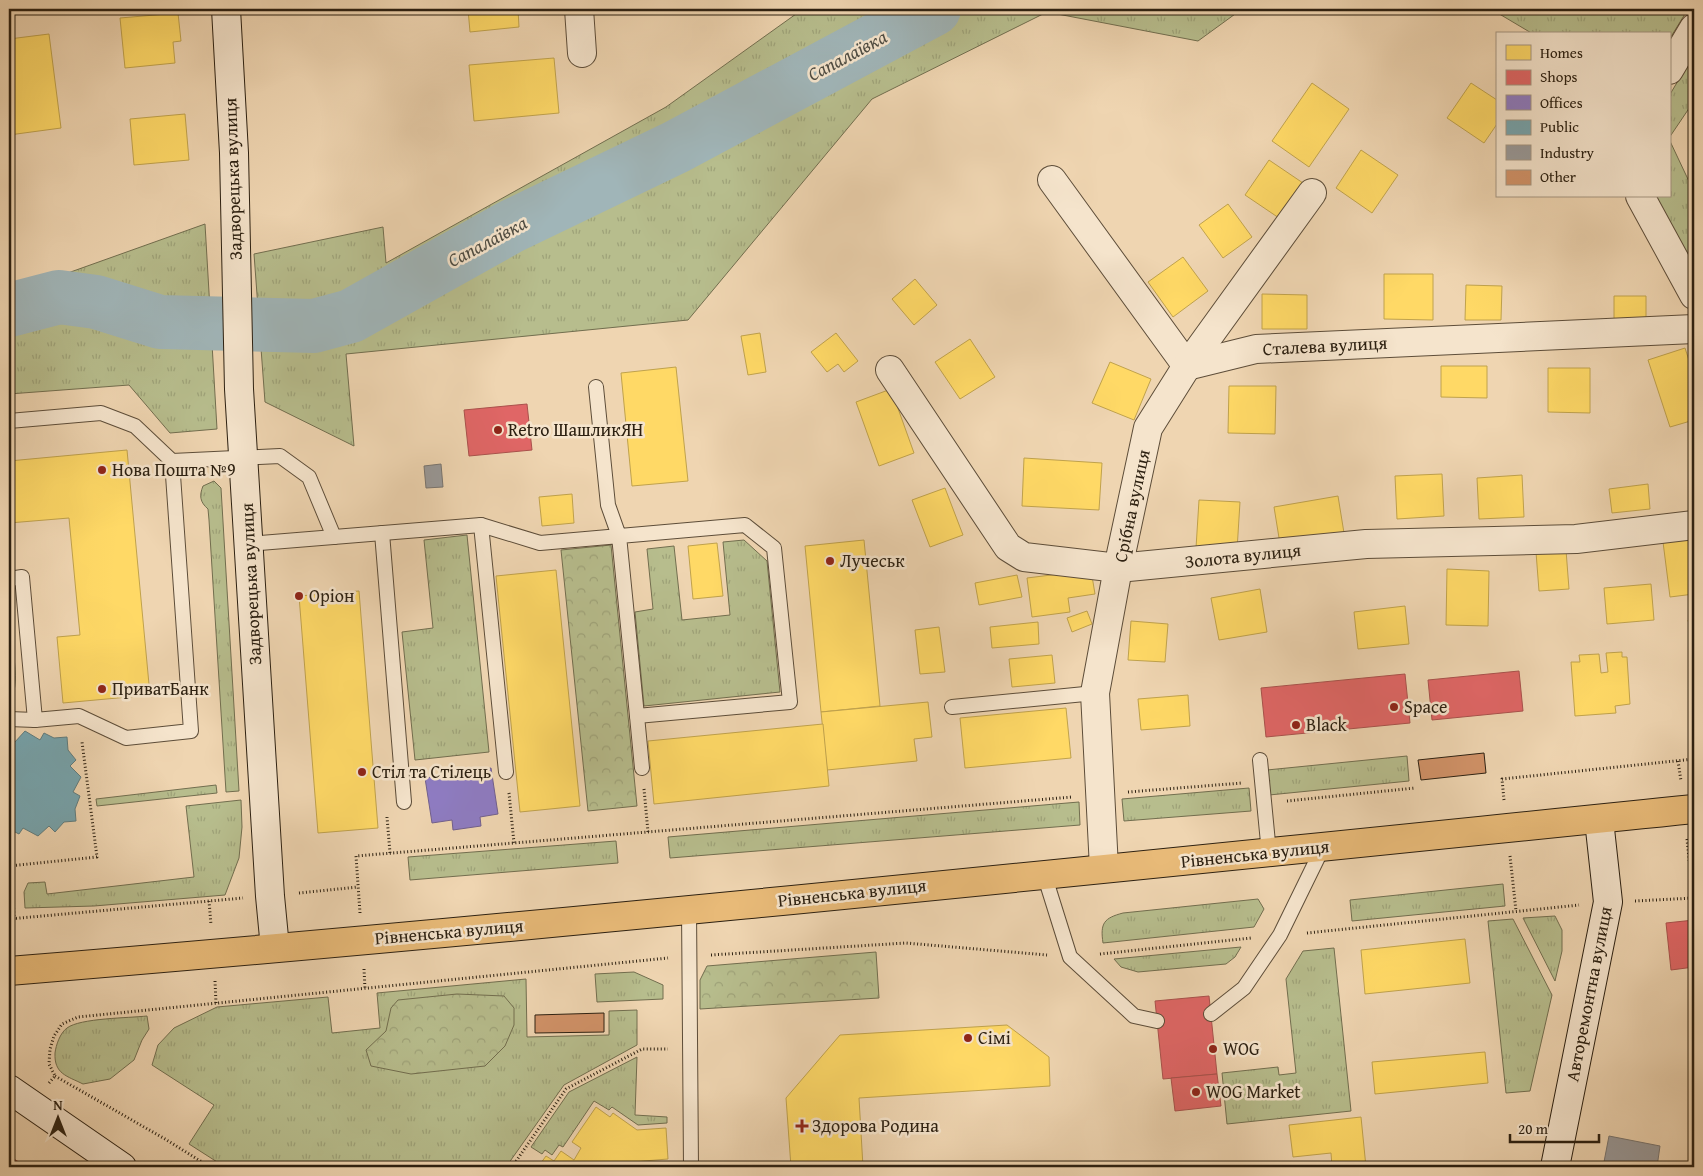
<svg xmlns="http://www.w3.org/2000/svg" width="1703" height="1176" font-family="'Gentium Book Plus',serif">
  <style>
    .grass { fill: url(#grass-tufts); stroke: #726e4f }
    .forest { fill: url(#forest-crowns); stroke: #726e4f }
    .homes { fill: #ffd966; stroke: #c0a24c }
    .shops { fill: #e06666; stroke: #aa514c }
    .offices { fill: #8e7cc3; stroke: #71608e }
    .public { fill: #76a5af; stroke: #607d80 }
    .industry { fill: #999; stroke: #787570 }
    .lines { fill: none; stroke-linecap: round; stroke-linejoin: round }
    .river { stroke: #a0b5b8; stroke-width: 54 }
    .building { fill: #d19268; stroke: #2c2011 }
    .lane-casing { stroke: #5d4d39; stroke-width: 16 }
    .street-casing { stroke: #5d4d39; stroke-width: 30 }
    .secondary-casing { stroke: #2c2011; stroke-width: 30 }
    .primary-casing { stroke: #2c2011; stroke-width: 30 }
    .path { stroke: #2c2011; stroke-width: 3; stroke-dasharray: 1 2.5; stroke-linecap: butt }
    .lane { stroke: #f5e4cc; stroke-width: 14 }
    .street { stroke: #f5e4cc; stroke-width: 28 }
    .secondary { stroke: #f5e4cc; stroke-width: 28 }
    .primary { stroke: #e8ba78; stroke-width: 28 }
    .poi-dot { fill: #8f2418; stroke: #f5e4cc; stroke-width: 2 }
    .labels { text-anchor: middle; stroke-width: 5; stroke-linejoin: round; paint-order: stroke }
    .street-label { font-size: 18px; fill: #2c2011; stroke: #f5e4cc }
    .poi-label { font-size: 18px; fill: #2c2011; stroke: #f5e4cc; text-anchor: start }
    .water-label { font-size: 19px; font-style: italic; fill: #4f4d43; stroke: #f5e4cc }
  </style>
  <defs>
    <pattern id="grass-tufts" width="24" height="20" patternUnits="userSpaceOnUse" patternTransform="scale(1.25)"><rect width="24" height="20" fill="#b7bd8d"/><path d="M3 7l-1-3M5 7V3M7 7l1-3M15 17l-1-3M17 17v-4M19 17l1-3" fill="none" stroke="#9ea279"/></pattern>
    <pattern id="forest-crowns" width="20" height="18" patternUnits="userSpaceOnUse" patternTransform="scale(1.25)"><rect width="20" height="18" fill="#b7bd8d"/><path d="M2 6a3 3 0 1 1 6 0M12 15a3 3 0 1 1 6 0" fill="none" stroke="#9ea279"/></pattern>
  </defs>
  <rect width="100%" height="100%" fill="#efd5b1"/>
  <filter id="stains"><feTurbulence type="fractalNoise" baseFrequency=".004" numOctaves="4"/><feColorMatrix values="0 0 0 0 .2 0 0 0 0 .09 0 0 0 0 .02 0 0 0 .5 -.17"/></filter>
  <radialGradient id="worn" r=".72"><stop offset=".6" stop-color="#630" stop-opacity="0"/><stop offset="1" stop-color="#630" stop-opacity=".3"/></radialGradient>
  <g class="grass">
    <path d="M803,9H883L884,10L886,9H1242L1198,41L1047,12L872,99L688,320L346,354L354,446L265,402L254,254L383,227L386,263L666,107Z"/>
    <path d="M1491,9H1688L1669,40V34H1533Z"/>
    <path d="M1694,54V101L1669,138V96Z"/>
    <path d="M1669,139L1694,192V268L1654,196H1669Z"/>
    <path d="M205,224L217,429L170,433L129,385L9,394V294Z"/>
    <path d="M214,481L221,488L239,791L226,792L209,520L208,509C200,502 199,496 203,486Z"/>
    <path d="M467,535L489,752L415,760L402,632L433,628L424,540Z"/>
    <path d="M744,540L767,561L780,692L644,706L635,612L653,609L647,549L674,546L682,620L730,615L723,542Z"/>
    <path d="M9,621C11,639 22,689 9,702Z"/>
    <path d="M1407,756L1409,781L1269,795L1267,770Z"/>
    <path d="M216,785L217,793L97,806L96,799Z"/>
    <path d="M1249,788L1251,811L1124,821L1122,799Z"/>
    <path d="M241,800L242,827L239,858L225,895L94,906L25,908L24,892L28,883L45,882L47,894L194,877L186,806Z"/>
    <path d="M1079,802L1080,825L670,858L668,837Z"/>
    <path d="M616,841L618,863L410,880L408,857Z"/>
    <path d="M1503,884L1505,906L1352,921L1350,900Z"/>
    <path d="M1258,899L1264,909L1254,927L1103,943C1100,923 1104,918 1123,913Z"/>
    <path d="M1555,916L1562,930V951L1555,981L1523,918Z"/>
    <path d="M1513,919L1552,995L1530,1091L1506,1093L1488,921Z"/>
    <path d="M1241,947L1235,957L1226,964L1138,972L1121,967L1114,959Z"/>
    <path d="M1334,948L1351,1111L1227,1124L1222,1073L1278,1067L1279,1075L1296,1073L1286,979L1303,951Z"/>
    <path d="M634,972L663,985V999L597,1002L595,974Z"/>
    <path d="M526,979L527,1037L609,1035V1011L637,1010V1045L564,1085L506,1167H225L189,1144L214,1105L152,1065L158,1045L174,1028L217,1007L328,997L332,1033L380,1028L377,993Z"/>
    <path d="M147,1016L149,1029L142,1040L134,1060L110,1079L83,1084C67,1076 54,1074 55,1053C56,1045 60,1033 67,1028C80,1018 129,1018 147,1016Z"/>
    <path d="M637,1057L635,1115L667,1117V1123L638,1125L612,1107L609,1110L594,1101L563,1147L559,1145L552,1155L545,1150L542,1154L531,1147L569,1092Z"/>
  </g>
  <g class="forest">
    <path d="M611,545L637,806L588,811L561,550Z"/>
    <path d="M876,952L879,998L700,1009V980L707,966Z"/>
    <path d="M457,994L504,996L514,1008V1025L505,1046L485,1066L411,1074L371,1066L366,1050L386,1031L391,1008L398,1000Z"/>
  </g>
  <g class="homes">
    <path d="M468,9H518L519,27L470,32Z"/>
    <path d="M178,13L181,41L173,42L175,63L125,68L120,18Z"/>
    <path d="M49,34L61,128L9,135V39Z"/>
    <path d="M554,58L559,113L474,121L469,65Z"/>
    <path d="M1312,83L1349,109L1309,167L1272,141Z"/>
    <path d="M1471,83L1497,100V124L1484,143L1447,118Z"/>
    <path d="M185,114L189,160L134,165L130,119Z"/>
    <path d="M1361,150L1398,175L1372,213L1336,188Z"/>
    <path d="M1269,160L1303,183L1279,218L1245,195Z"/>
    <path d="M1228,204L1252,237L1223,258L1199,225Z"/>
    <path d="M1183,257L1208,291L1173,317L1148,282Z"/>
    <path d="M1384,274H1433V320L1384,319Z"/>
    <path d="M915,279L937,305L914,325L892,299Z"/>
    <path d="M1466,285L1502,286L1501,320H1465Z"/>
    <path d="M1262,294L1307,295V329H1262Z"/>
    <path d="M1614,296H1646V320L1614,321Z"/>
    <path d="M760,333L766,372L748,375L741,336Z"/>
    <path d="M836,333L858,361L844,372L838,364L827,372L811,352Z"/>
    <path d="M970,339L995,377L960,399L935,362Z"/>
    <path d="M1685,348L1694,376V420L1670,427L1648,360Z"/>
    <path d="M1110,362L1151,379L1134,420L1092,403Z"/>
    <path d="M1441,366H1487V398L1441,397Z"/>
    <path d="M676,367L688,481L632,486L621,373Z"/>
    <path d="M1548,368H1590V413L1548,412Z"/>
    <path d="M1229,386H1276L1275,434L1228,433Z"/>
    <path d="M891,389L914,453L879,466L856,402Z"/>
    <path d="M127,450L150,695L63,703L57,637L80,635L69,518L9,523V461Z"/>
    <path d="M1024,458L1102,463L1099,510L1022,506Z"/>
    <path d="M1442,474L1444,516L1397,519L1395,476Z"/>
    <path d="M1522,475L1524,517L1479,519L1477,478Z"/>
    <path d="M1648,484L1650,509L1612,513L1609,489Z"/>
    <path d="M945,488L963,535L930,547L912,500Z"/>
    <path d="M572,494L574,523L542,526L539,497Z"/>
    <path d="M1338,496L1344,533L1280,544L1274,507Z"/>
    <path d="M1199,500L1240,502L1237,550L1196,548Z"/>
    <path d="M1694,538V594L1670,597L1663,542Z"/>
    <path d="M864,540L880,706L821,712L805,546Z"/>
    <path d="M717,543L723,596L693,599L688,546Z"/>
    <path d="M1566,550L1569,589L1539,591L1536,552Z"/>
    <path d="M1447,569L1489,571L1488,626L1446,625Z"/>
    <path d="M556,570L580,806L520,812L496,576Z"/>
    <path d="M1091,570L1095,594L1068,598L1070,612L1032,617L1027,578Z"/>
    <path d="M1017,575L1022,597L979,605L975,583Z"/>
    <path d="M1651,584L1654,620L1607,624L1604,588Z"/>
    <path d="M1260,589L1267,632L1219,640L1211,598Z"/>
    <path d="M359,591L378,828L318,833L299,596Z"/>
    <path d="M1405,606L1409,644L1358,649L1354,612Z"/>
    <path d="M1087,611L1092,624L1072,632L1067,618Z"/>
    <path d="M1694,618V645H1693L1688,620Z"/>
    <path d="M1131,621L1168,624L1165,662L1128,660Z"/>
    <path d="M1038,622L1039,644L992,648L990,627Z"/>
    <path d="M939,627L945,672L920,674L915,630Z"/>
    <path d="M1622,652V657H1627L1630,704L1615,706L1616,713L1575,716L1571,662H1580L1579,655L1599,654L1601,673L1608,672L1606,653Z"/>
    <path d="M1052,655L1055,683L1012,687L1009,659Z"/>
    <path d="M1188,695L1190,726L1141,730L1138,699Z"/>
    <path d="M928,702L932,737L914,739L917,761L827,770L821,712Z"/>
    <path d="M1066,708L1071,758L965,768L960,718Z"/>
    <path d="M823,724L829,786L654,804L648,741Z"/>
    <path d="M1465,939L1470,983L1365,994L1361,950Z"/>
    <path d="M1007,1025L1049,1057L1050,1086L859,1098L863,1167H791L786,1098L840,1035Z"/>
    <path d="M1485,1052L1488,1083L1375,1094L1372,1062Z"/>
    <path d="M596,1107L610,1117L613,1113L637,1130L666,1128L668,1159L632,1162L629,1167H538L546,1156L554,1161L561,1151L574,1160L581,1148L572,1142Z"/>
    <path d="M1361,1117L1366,1167H1332L1331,1153L1293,1157L1289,1125Z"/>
  </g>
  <g class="shops">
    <path d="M527,404L532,450L469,456L464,410Z"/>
    <path d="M1519,671L1523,711L1432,720L1428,680Z"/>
    <path d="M1405,674L1410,723L1266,737L1261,688Z"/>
    <path d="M1694,920V967L1671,970L1666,923Z"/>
    <path d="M1209,996L1217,1074L1163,1079L1155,1001Z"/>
    <path d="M1217,1074L1221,1106L1175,1111L1171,1078Z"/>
    <path d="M9,1156L27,1167H9Z"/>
  </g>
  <path class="offices" d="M491,768L498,814L480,817L481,826L453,830L452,820L432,823L425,778Z"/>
  <path class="public" d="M25,731L40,740L44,733L54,738L67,737L68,750L76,760L70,766L81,777L73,792L80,796L75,809L76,821L64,822L55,832L49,826L38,836L23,828L19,834L9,829V738L14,743Z"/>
  <g class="industry">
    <path d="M441,464L443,487L426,488L424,466Z"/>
    <path d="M1609,1136L1660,1146L1657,1167H1603Z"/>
  </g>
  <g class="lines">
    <path class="river" d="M9,310L59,297L96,302L160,322L314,326L351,316L510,227L676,147L934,9"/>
  </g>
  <g class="building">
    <path d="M1484,753L1486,773L1421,780L1418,760Z"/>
    <path d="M604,1013V1032L535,1033V1015Z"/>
  </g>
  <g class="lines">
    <g class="lane-casing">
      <g id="lane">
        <path d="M9,421L101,413L135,426L172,461L191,731L126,738L79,716L35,720L22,577L9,579"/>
        <path d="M172,461L280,456L309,477L334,537"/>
        <path d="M481,525L506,772"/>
        <path d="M382,533L404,802"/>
        <path d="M248,544L481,525L540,543L745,525L774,548L790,702L637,716L619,536L608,505L596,387"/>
        <path d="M952,707L1095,693"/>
        <path d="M637,716L642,768"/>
        <path d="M9,719L35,720"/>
        <path d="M1260,760L1269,853"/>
        <path d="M1044,874L1070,957L1134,1016L1157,1021"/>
        <path d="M689,909L691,1167"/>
        <path d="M1211,1014L1244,988L1280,935L1323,847"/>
      </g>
    </g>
    <g class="street-casing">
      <g id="street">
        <path d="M579,9L582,53"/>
        <path d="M1669,70L1694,28"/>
        <path d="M1052,180L1187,366L1256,349L1694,329"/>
        <path d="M1640,196L1694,295"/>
        <path d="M890,370L1008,547L1024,557L1118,568L1366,544L1576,539L1694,525"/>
        <path d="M1104,868L1095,693L1118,568L1148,428L1187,366L1312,193"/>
      </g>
    </g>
    <g class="secondary-casing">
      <g id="secondary">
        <path d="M226,9L234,153L239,389L270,896L275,948"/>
        <path d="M9,1089L122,1167"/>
        <path d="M1555,1167L1608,902L1599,820"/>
      </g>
    </g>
    <g class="primary-casing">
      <path id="primary" d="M9,971C571,925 1133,866 1694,809"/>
    </g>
    <g class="path">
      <path d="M1678,761L1681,781"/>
      <path d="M644,789L648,832"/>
      <path d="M1128,792L1242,783"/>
      <path d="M509,793L514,843"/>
      <path d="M1504,800L1502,779L1694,759"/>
      <path d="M1287,801L1415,788"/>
      <path d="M387,817L390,853"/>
      <path d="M1687,839L1693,898"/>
      <path d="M1510,856L1516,911"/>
      <path d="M9,866L97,857L82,742"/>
      <path d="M12,866L14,920"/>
      <path d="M299,893L358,887"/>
      <path d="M209,901L211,925"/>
      <path d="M1635,901L1694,898"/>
      <path d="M360,913L356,856L1072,797"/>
      <path d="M9,919L243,898"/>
      <path d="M1307,933L1579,905"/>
      <path d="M1100,954L1251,938"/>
      <path d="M711,955L906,943L1047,955"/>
      <path d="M364,969L365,989"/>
      <path d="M215,981L216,1003"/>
      <path d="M55,1076L165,1139L210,1167"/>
      <path d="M49,1083L55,1076L49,1064L50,1049L54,1036L62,1024L78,1017L668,958"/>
      <path d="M512,1167L566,1089L642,1049H668"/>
    </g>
    <use href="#lane" class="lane"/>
    <use href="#street" class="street"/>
    <use href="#secondary" class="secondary"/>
    <use href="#primary" class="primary"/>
  </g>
  <g class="poi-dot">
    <circle cx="498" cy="430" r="5"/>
    <circle cx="102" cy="470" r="5"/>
    <circle cx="830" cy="561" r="5"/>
    <circle cx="299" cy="596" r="5"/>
    <circle cx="102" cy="689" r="5"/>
    <circle cx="1394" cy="707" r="5"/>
    <circle cx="1296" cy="725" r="5"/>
    <circle cx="362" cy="772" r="5"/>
    <circle cx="968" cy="1038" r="5"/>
    <circle cx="1213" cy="1049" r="5"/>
    <circle cx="1196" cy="1092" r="5"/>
    <path d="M799.5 1118.5h5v5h5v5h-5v5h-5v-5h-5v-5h5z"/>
  </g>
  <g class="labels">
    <g class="street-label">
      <text transform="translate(233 179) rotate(-92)" y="6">Задворецька вулиця</text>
      <text transform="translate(1325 346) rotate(-3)" y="6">Сталева вулиця</text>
      <text transform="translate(1132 506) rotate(-78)" y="6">Срібна вулиця</text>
      <text transform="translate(1243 556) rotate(-6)" y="6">Золота вулиця</text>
      <text transform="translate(251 584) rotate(-93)" y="6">Задворецька вулиця</text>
      <text transform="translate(1255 854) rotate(-6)" y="6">Рівненська вулиця</text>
      <text transform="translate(852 893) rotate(-6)" y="6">Рівненська вулиця</text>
      <text transform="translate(449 932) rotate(-5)" y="6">Рівненська вулиця</text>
      <text transform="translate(1589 994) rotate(-79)" y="6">Авторемонтна вулиця</text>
    </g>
    <g class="poi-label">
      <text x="508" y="436">Retro ШашликЯН</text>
      <text x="112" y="476">Нова Пошта №9</text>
      <text x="840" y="567">Лучеськ</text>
      <text x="309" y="602">Оріон</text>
      <text x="112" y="695">ПриватБанк</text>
      <text x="1404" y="713">Space</text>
      <text x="1306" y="731">Black</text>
      <text x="372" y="778">Стіл та Стілець</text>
      <text x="978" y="1044">Сімі</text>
      <text x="1223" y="1055">WOG</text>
      <text x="1206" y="1098">WOG Market</text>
      <text x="812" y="1132">Здорова Родина</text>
    </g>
    <g class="water-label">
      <text transform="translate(847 55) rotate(-28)" y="7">Сапалаївка</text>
      <text transform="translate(487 241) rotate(-28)" y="7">Сапалаївка</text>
    </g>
  </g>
  <rect width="1703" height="1176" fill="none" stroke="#efd5b1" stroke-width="30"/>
  <rect x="10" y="10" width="1683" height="1156" fill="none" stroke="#2c2011" stroke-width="2.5"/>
  <rect x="15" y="15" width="1673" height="1146" fill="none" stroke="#2c2011"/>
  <rect x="1496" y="32" width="175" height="165" fill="#f5e4cc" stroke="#a59681"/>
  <rect x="1506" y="45" width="25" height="15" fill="#ffd966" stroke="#a59681"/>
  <text x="1540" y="58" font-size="15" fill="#2c2011">Homes</text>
  <rect x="1506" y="70" width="25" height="15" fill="#e06666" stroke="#a59681"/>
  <text x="1540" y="82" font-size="15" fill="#2c2011">Shops</text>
  <rect x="1506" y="95" width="25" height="15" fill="#8e7cc3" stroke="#a59681"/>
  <text x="1540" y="108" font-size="15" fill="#2c2011">Offices</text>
  <rect x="1506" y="120" width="25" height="15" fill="#76a5af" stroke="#a59681"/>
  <text x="1540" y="132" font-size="15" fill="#2c2011">Public</text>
  <rect x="1506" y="145" width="25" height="15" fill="#999999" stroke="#a59681"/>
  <text x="1540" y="158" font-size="15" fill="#2c2011">Industry</text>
  <rect x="1506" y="170" width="25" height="15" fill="#d19268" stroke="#a59681"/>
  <text x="1540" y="182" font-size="15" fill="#2c2011">Other</text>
  <g transform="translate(58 1118)" stroke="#f5e4cc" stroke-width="4" paint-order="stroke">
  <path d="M0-4L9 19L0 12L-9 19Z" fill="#2c2011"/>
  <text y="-8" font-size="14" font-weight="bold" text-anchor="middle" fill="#2c2011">N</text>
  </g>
  <path d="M1510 1134v8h89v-8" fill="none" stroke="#2c2011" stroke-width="2.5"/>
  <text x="1518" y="1134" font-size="15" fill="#2c2011" stroke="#f5e4cc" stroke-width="4" paint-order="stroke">20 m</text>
  <rect width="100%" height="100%" filter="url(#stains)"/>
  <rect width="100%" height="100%" fill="url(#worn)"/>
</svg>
